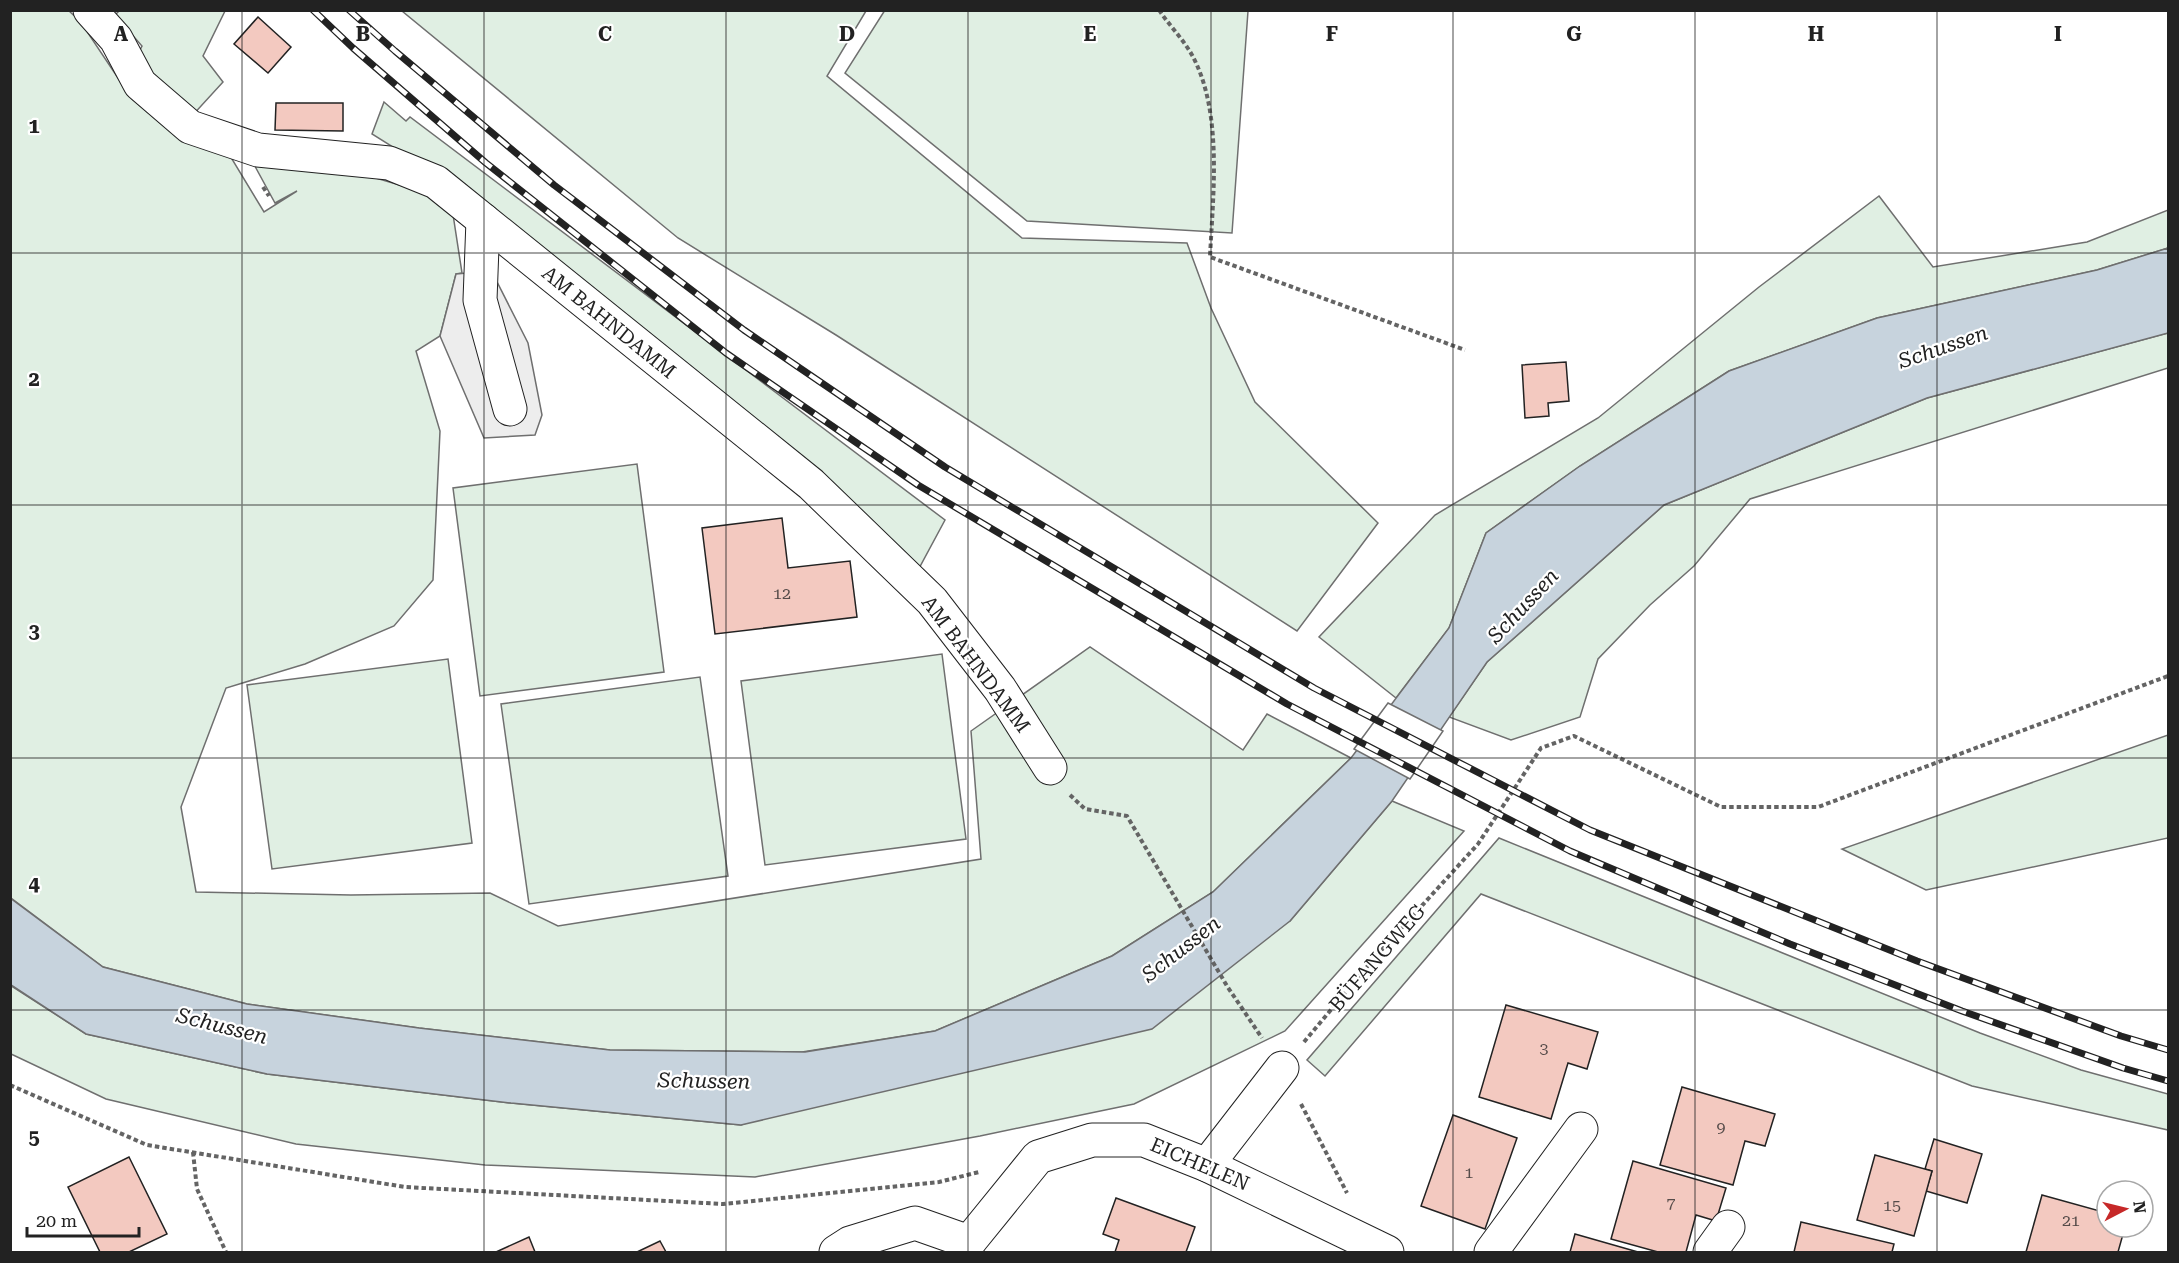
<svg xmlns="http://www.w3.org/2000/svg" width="2179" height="1263" font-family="'Roboto Serif',serif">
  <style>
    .green { fill: #e0efe3; stroke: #6f6f6f; stroke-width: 1.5 }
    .parking { fill: #ededed; stroke: #6f6f6f; stroke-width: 1.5 }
    .water { fill: #c7d3dd; stroke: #6f6f6f; stroke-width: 1.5 }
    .pier { fill: #fff; stroke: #6f6f6f; stroke-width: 1.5 }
    .building { fill: #f3c9c0; stroke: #222; stroke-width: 1.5 }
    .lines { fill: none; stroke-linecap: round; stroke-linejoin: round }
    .minor-casing { stroke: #222; stroke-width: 35 }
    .path { stroke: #646464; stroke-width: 4; stroke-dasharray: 4.5 3; stroke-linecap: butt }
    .minor { stroke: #fff; stroke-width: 33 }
    .rail-casing { stroke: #222; stroke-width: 7 }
    .rail { stroke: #fff; stroke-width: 4.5; stroke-dasharray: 14; stroke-linecap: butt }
    .grid { fill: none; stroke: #222; stroke-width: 1.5; stroke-opacity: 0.55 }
    .labels { text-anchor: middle; stroke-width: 4.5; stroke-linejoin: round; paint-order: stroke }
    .number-label { font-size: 16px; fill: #564c4a }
    .street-label { font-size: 20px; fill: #222; stroke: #fff }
    .water-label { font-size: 21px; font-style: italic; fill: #222; stroke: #fff }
    .grid-label { font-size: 20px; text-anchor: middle; font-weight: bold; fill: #222; stroke: #fff; stroke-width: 4.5; stroke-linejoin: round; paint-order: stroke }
  </style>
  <rect width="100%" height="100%" fill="#fff"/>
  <g class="green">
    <path d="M120,10L225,11L203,56L223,82L191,117L134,61L142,46L115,15Z"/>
    <path d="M885,10L1248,11L1232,233L1027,221L845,73Z"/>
    <path d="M10,11H69L80,21L132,99L164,126L229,154L264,212L297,191L275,203L251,159L335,166L420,191L452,208L462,273L456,274L440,336L416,351L440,431L433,580L394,626L305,664L226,688L181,807L196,892L351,895L490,893L558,926L981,859L971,731L1090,647L1243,750L1267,714L1351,758L1213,892L1112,956L935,1031L802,1052L610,1050L419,1028L247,1004L103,967L11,898Z"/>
    <path d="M402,11H866L827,76L1022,238L1187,243L1211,308L1255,402L1378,523L1297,631L836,335L678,238Z"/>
    <path d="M384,102L406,121L410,117L945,520L917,572L425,167L372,134Z"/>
    <path d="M1879,196L1933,267L2087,242L2168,210V248L2097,270L1877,318L1729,371L1580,466L1486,533L1449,628L1396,698L1319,637L1435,515L1598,418L1759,287Z"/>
    <path d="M2168,333V368L1750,499L1694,566L1650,605L1598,659L1580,717L1511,740L1449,717L1487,662L1664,505L1927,398Z"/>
    <path d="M637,464L664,672L480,696L453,488Z"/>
    <path d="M942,654L966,839L765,865L741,681Z"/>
    <path d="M448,659L472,843L272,869L247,685Z"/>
    <path d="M700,677L728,876L529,904L501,704Z"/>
    <path d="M2168,735V838L1926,890L1842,849Z"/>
    <path d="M1392,801L1464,831L1285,1031L1134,1104L980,1136L755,1177L485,1165L296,1144L106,1099L11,1054L10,985L86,1034L267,1074L511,1103L741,1125L1290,921Z"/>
    <path d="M1499,838L1980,1033L2081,1070L2168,1094V1130L1972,1086L1481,894L1325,1076L1307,1060Z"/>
  </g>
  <path class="parking" d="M479,272L493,274L528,343L542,415L535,435L484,438L440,336L456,274Z"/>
  <path class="water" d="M2168,248V333L1927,398L1664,505L1487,662L1392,801L1290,921L1152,1029L741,1125L511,1103L267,1074L86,1034L11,985L10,898L103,967L247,1004L419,1028L610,1050L805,1052L935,1031L1112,956L1213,892L1351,758L1449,628L1486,533L1580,466L1729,371L1877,318L2097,270Z"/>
  <path class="pier" d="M1388,703L1443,731L1410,779L1354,749Z"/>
  <g class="building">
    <path d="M258,17L291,47L268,73L234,44Z"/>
    <path d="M276,103H343V131L275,130Z"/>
    <path d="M1566,362L1569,401L1548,403L1549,416L1525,418L1522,365Z"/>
    <path d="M782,518L788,568L850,561L857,617L715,634L702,528Z"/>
    <path d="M1506,1005L1598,1032L1587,1069L1568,1063L1551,1119L1479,1097Z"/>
    <path d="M1682,1087L1775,1114L1765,1146L1745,1141L1733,1185L1660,1165Z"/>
    <path d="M1453,1115L1517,1138L1485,1229L1421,1206Z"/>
    <path d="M1934,1139L1982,1154L1967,1203L1926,1191L1932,1171L1925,1169Z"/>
    <path d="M1875,1155L1932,1171L1914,1236L1857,1220Z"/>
    <path d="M129,1157L167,1234L129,1252H100L68,1187Z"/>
    <path d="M1633,1161L1726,1188L1716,1221L1696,1215L1686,1252H1658L1611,1239Z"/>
    <path d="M2042,1195L2107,1213V1227H2125L2118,1252H2026Z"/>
    <path d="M1116,1198L1195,1227L1186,1252H1115L1119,1240L1103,1234Z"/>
    <path d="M1801,1222L1894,1244L1892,1252H1794Z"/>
    <path d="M1575,1234L1638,1252H1570Z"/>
    <path d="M529,1237L535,1252H496Z"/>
    <path d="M660,1241L666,1252H637Z"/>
  </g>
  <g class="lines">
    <g class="minor-casing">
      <g id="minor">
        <path d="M90,10L116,39L140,84L190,127L258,150L389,163L436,182L811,484L932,601L1000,689L1050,768"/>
        <path d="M483,220L480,300L510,409"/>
        <path d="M1207,1165L1282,1068"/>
        <path d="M969,1242L1038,1157L1092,1140H1144L1207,1165L1387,1252"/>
        <path d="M836,1252L850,1243L915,1223L969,1242"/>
        <path d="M1491,1252L1581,1129"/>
        <path d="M1710,1252L1728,1227"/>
      </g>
    </g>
    <g class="path">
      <path d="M1159,10C1169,25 1183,39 1192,55C1223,112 1213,194 1210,257L1465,350"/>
      <path d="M263,187L269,196"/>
      <path d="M1070,795L1085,809L1127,816L1227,986L1262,1038"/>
      <path d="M1304,1042L1377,955L1478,844L1541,748L1574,736L1721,807H1818L2168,676"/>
      <path d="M10,1085L147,1145L405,1187L723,1204L939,1182L979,1172"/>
      <path d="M1301,1104L1347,1193"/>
      <path d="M193,1152L197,1189L226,1252"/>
    </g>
    <use href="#minor" class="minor"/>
    <g class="rail-casing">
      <g id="rail">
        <path d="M313,10L353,48L486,163L726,353L918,485L1287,704L1570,851L1790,944L1962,1011L2123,1068L2168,1081"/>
        <path d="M349,10L395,51L554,185L744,330L945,467L1314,688L1590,830L1917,961L2121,1036L2168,1050"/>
      </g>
    </g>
    <use href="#rail" class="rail"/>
  </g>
  <path class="grid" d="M242,10V1252M484,10V1252M726,10V1252M968,10V1252M1211,10V1252M1453,10V1252M1695,10V1252M1937,10V1252M10,253H2168M10,505H2168M10,758H2168M10,1010H2168"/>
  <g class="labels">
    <g class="number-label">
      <text x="782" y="599">12</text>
      <text x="1544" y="1054">3</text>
      <text x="1721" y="1133">9</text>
      <text x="1469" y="1178">1</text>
      <text x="1671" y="1208">7</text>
      <text x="1892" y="1211">15</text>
      <text x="2071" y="1226">21</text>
    </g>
    <g class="street-label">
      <text transform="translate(609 322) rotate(39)" y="7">AM BAHNDAMM</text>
      <text transform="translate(976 664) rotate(53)" y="7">AM BAHNDAMM</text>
      <text transform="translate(1377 958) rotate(-49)" y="7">BÜFANGWEG</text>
      <text transform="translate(1200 1164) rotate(23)" y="7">EICHELEN</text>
    </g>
    <g class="water-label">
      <text transform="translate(1943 347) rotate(-19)" y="7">Schussen</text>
      <text transform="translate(1523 606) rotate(-47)" y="7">Schussen</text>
      <text transform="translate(1181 949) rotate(-38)" y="7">Schussen</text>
      <text transform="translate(222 1026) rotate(14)" y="7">Schussen</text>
      <text transform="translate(704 1081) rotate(1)" y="7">Schussen</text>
    </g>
  </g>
  <g class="grid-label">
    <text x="121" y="41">A</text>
    <text x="363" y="41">B</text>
    <text x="605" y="41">C</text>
    <text x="847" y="41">D</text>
    <text x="1090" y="41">E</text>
    <text x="1332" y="41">F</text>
    <text x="1574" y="41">G</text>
    <text x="1816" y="41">H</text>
    <text x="2058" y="41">I</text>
    <text x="34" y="133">1</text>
    <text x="34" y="386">2</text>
    <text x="34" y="638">3</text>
    <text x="34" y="891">4</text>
    <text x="34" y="1144">5</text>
  </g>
  <rect width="2179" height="1263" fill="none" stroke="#222222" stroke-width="24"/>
  <g transform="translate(2125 1209) rotate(83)"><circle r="28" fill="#ffffff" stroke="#a7a7a7" stroke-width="1.5"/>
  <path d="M0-4.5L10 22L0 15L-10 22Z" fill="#c62828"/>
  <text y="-9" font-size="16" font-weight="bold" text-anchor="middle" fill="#222222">N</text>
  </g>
  <path d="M27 1227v9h112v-9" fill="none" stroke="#222222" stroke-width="3"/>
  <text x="36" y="1227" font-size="18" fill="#222222" stroke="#ffffff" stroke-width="4.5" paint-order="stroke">20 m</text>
</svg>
